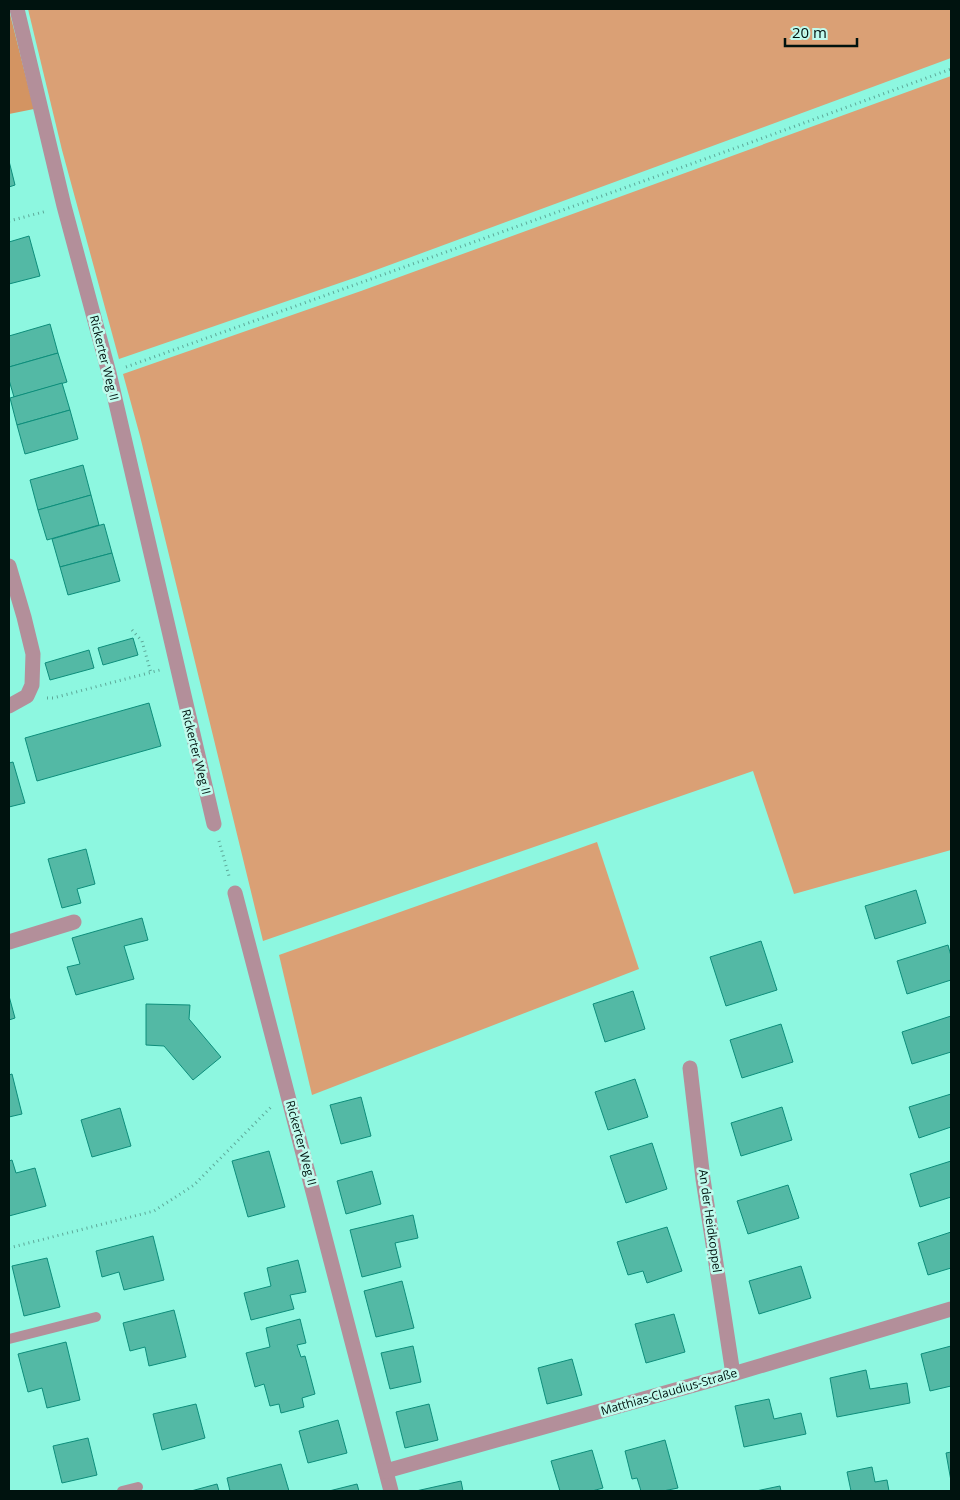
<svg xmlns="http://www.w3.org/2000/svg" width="960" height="1500" font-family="'Open Sans',sans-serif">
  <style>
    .green { fill: #daa075 }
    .forest { fill: #d39462 }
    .building { fill: #53b9a5; stroke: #0d8e7b }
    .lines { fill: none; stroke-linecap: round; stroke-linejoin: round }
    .path { stroke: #5da999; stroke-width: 3; stroke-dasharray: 1 4; stroke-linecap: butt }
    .service { stroke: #b38f9a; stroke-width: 10 }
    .minor { stroke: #b38f9a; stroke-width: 15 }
    .labels { text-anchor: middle; stroke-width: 5; stroke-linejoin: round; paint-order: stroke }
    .street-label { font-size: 12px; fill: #00130f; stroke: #c0fbed }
  </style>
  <rect width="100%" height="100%" fill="#8df7e0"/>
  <g class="green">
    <path d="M28,9H951V58L357,277L119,359L62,150Z"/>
    <path d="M951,76V850L794,894L753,771L263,941L140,436L123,374L361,291Z"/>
    <path d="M597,842L639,969L312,1095L279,955Z"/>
  </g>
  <path class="forest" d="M9,10L34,109L9,114Z"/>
  <g class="building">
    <path d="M9,161L15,185L9,187Z"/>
    <path d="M29,236L40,276L9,284V242Z"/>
    <path d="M50,324L58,353L9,367V336Z"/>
    <path d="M58,353L67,382L14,397L9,380V367Z"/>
    <path d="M62,383L70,410L17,425L10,398Z"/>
    <path d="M70,410L78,439L25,454L17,425Z"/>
    <path d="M83,465L91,495L38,510L30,480Z"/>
    <path d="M91,495L99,525L47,540L38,510Z"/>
    <path d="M104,524L112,553L60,567L52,539Z"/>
    <path d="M112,553L120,581L68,595L60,567Z"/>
    <path d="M133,638L138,655L103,665L98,648Z"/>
    <path d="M89,650L94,668L50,680L45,663Z"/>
    <path d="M149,703L161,746L37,781L25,738Z"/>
    <path d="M13,762L25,803L9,807V763Z"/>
    <path d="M86,849L95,884L77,889L81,903L62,908L48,859Z"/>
    <path d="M916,890L926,923L875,939L865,906Z"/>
    <path d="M142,918L148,940L124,946L134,979L76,995L67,967L80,964L72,938Z"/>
    <path d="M761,941L777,990L726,1006L710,957Z"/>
    <path d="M948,945L951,956V980L907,994L897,961Z"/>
    <path d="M633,991L645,1029L605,1042L593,1004Z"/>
    <path d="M9,996L15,1018L9,1020Z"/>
    <path d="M146,1004L190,1005L189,1019L221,1057L193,1080L164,1046L146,1045Z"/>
    <path d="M951,1016V1052L912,1064L902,1032Z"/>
    <path d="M781,1024L793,1062L742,1078L730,1040Z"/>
    <path d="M12,1074L22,1114L9,1117V1075Z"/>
    <path d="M635,1079L648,1117L608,1130L595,1092Z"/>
    <path d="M951,1094V1127L919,1138L909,1107Z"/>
    <path d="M361,1097L371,1136L341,1144L330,1105Z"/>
    <path d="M782,1107L792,1140L741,1156L731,1123Z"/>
    <path d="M120,1108L131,1146L92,1157L81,1120Z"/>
    <path d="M652,1143L667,1189L626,1203L610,1156Z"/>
    <path d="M269,1151L285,1207L248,1217L232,1161Z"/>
    <path d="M12,1160L16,1173L35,1168L46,1206L9,1216V1161Z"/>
    <path d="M951,1161V1197L920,1207L910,1174Z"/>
    <path d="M372,1171L381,1204L346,1214L337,1181Z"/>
    <path d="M788,1185L799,1218L748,1234L737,1201Z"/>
    <path d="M413,1215L418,1238L395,1243L401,1267L362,1277L350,1230Z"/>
    <path d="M667,1227L682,1271L647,1283L643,1271L628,1275L617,1242Z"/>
    <path d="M951,1232V1268L928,1275L918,1243Z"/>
    <path d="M153,1236L164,1280L124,1290L119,1272L102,1277L96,1251Z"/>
    <path d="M47,1258L60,1307L24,1316L12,1266Z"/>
    <path d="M298,1260L306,1292L290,1295L294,1309L251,1320L244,1293L271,1286L267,1268Z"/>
    <path d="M801,1266L811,1298L759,1314L749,1281Z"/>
    <path d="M402,1281L414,1328L376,1337L364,1291Z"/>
    <path d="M174,1310L186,1357L149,1366L145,1347L130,1351L123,1323Z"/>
    <path d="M674,1314L685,1352L646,1363L635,1324Z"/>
    <path d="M300,1319L306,1343L297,1345L301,1357L305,1356L315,1394L302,1398L304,1407L281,1413L279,1404L270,1406L264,1384L255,1387L246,1353L270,1347L266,1328Z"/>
    <path d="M66,1342L80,1400L47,1408L42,1388L28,1392L18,1354Z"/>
    <path d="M413,1346L421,1382L390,1389L381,1353Z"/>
    <path d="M951,1346V1386L930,1391L921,1354Z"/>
    <path d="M572,1359L582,1395L547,1404L538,1368Z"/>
    <path d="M866,1370L870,1389L907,1383L910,1403L837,1417L830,1378Z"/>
    <path d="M769,1399L774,1419L801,1413L806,1434L744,1447L735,1406Z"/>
    <path d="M196,1404L205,1438L162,1450L153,1414Z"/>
    <path d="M429,1404L438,1440L405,1448L396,1412Z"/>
    <path d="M338,1420L347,1453L308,1463L299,1431Z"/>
    <path d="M88,1438L97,1475L62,1483L53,1446Z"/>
    <path d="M665,1440L678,1488L663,1491H641L637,1478L632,1479L625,1451Z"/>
    <path d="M592,1450L603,1488L592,1491H560L551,1461Z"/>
    <path d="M951,1452V1481L946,1453Z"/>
    <path d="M281,1464L289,1491H230L227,1478Z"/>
    <path d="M872,1467L875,1482L887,1480L889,1491H851L847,1472Z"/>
    <path d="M461,1481L463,1491H416Z"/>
    <path d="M217,1484L219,1491H191Z"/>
    <path d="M357,1484L359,1491H329Z"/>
    <path d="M780,1486L781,1491H756Z"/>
  </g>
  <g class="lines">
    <g class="path">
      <path d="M9,221L47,211"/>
      <path d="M126,367L741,146L951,69"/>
      <path d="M132,630L142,641L151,673"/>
      <path d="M47,698H53L160,670"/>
      <path d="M219,841L229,876"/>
      <path d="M9,1248L154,1211L194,1185L271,1107"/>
    </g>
    <g class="service">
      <path d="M9,1339L96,1317"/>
      <path d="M122,1491L138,1487"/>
    </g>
    <g class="minor">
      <path d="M17,9L64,206L109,373L214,824"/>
      <path d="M9,566L24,617L33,654L32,685L27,696L9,706"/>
      <path d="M235,893L391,1491"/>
      <path d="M9,942L74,922"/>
      <path d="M690,1068L703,1179L733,1374"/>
      <path d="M386,1471L733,1374L951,1309"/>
    </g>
  </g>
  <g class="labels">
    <g class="street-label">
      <text transform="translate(104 358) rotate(76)" y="4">Rickerter Weg II</text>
      <text transform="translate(196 752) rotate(76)" y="4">Rickerter Weg II</text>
      <text transform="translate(301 1143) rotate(75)" y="4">Rickerter Weg II</text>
      <text transform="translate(710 1221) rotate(82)" y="4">An der Heidkoppel</text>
      <text transform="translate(669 1392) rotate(-16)" y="4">Matthias-Claudius-Straße</text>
    </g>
  </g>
  <rect width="960" height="1500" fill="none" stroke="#00130f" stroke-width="20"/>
  <path d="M785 38v8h72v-8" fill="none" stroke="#00130f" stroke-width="2.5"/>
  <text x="792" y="38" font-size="15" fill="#00130f" stroke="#c0fbed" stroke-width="4" paint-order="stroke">20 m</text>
</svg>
